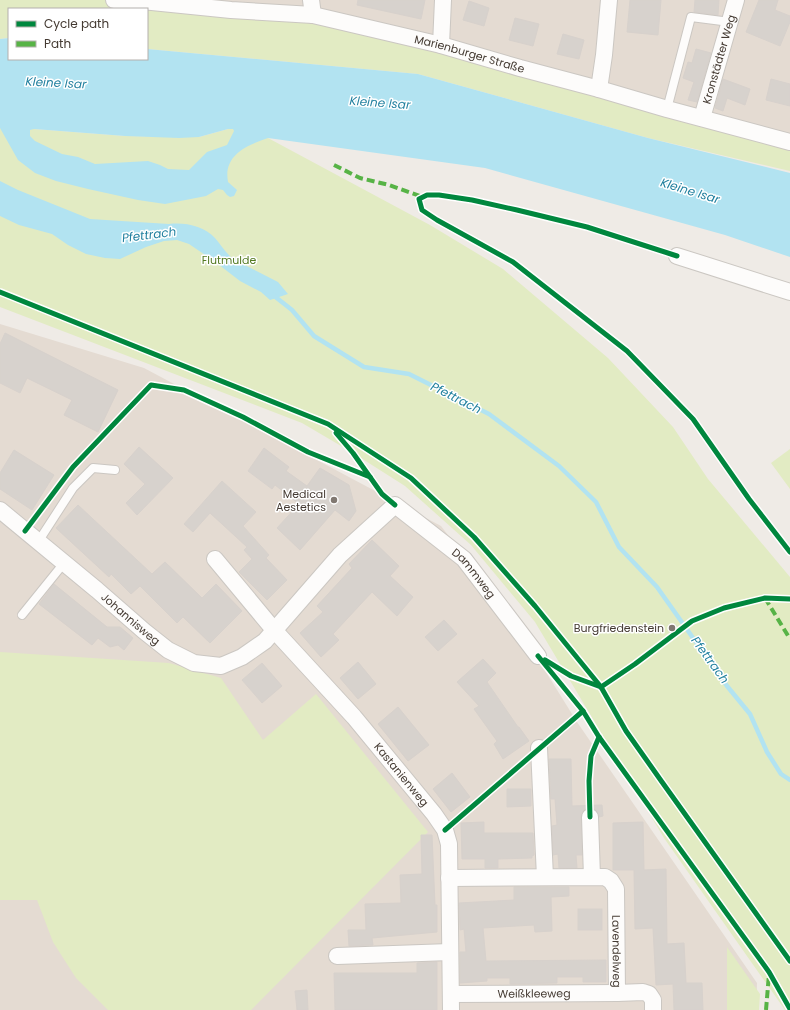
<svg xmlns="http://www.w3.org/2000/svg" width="790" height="1010" font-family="Poppins,sans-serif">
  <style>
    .residential { fill: #e4dbd2 }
    .green { fill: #e2ebc3 }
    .water { fill: #b2e3f1; fill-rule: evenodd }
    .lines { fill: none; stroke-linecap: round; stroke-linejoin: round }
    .stream { stroke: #b2e3f1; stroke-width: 4.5 }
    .building { fill: #d7d2cd; stroke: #d7d1cc }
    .lane-casing { stroke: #cbc7c2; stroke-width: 10 }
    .street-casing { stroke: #cbc7c2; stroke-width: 18 }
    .lane { stroke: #fdfcfb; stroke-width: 8 }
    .street { stroke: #fdfcfb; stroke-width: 16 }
    .quiet { stroke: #57b346; stroke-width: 4; stroke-dasharray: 8 4; stroke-linecap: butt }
    .cycleway-casing { stroke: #fff; stroke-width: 8 }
    .cycleway { stroke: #00873e; stroke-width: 5 }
    .poi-dot { fill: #807871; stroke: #fff; stroke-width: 1.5 }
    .labels { text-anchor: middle; stroke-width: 3; stroke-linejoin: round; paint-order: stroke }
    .street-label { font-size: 11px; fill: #443a32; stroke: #fff }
    .park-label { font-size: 11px; fill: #537a21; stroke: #fff }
    .poi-label { font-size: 11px; fill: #443a32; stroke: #fff; text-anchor: end }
    .water-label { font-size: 12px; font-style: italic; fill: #21809f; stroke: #fff }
  </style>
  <rect width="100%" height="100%" fill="#efebe6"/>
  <g class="residential">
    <path d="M114,0H790V142L702,118L647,112L599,89Z"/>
    <path d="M0,324L144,368L441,526L516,624L577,722L757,983L756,1010H0Z"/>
  </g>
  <g class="green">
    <path d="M0,0H114L313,15L599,89L647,112L702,118L790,142V171L648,138L418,74L147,49V9H9V38L0,39Z"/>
    <path d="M0,125L34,129L125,136L199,137L228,129H233L268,138L430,225L503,269L608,358L673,427L708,479L790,577V1010H785L664,838L535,622L471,545L405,486L353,453L302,423L0,307Z"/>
    <path d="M790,449V489L771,463Z"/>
    <path d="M0,652L169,663L221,678L263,740L316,694L428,832L251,1010H108L76,978L53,942L37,900H0Z"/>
    <path d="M727,947L760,994L759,1010H727Z"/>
  </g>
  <g class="water">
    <path d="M9,38V59H147V49L418,74L648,138L790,173V257L725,235L485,168L268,138C247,145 223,155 228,182L237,190L234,196L230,197L227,195L223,190L218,189L206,196L165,204L138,200L88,189L56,181L35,173L18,160L0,128V39ZM34,129L125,136L179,138L199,137L228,129H233L234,131L227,145L207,152L189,170L168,169L160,165L148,161L95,164L78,157L62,154L35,141L30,136V130Z"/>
    <path d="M0,181L18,190L90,219L169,224C185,222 204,226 215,238C221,245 226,253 233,259L278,282L288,294L270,300L261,292L240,281L214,261L189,244L177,240L164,241L146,247L120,259L105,258L86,254L68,245L52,234L19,225L0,216Z"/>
  </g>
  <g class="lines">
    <path class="stream" d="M273,295L292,310L314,336L364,367L409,374L489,414L559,466L596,502L619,547L657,587L727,686L750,714L767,752L781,774L790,780"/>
  </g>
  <g class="building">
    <path d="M358,0H425L421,19L357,5Z"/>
    <path d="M630,0H661L658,35L627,32Z"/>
    <path d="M695,0H719L718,15L694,12Z"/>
    <path d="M759,0H778L775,10L790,16V22L780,46L746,32Z"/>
    <path d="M469,1L489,8L484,26L463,20Z"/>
    <path d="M515,18L539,24L533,46L509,40Z"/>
    <path d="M563,34L584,40L579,59L557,54Z"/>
    <path d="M696,49L711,53L697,102L688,100L694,82L683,78L688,62L692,63Z"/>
    <path d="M723,79L750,89L745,105L727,98L723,111L715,108Z"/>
    <path d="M771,79L790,84V106L766,100Z"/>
    <path d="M5,333L118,390L98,432L64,415L72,400L27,378L20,393L0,383V344Z"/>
    <path d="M139,447L173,478L137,515L126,503L145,484L124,464Z"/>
    <path d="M264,448L289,467L286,471L307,486L320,468L349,485L356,511L349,521L335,510L300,550L277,528L299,504L275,485L272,489L248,471Z"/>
    <path d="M14,450L54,475L32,510L0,489V473Z"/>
    <path d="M222,481L256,512L243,526L269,555L266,558L287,580L267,600L239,572L252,559L244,550L247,547L210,513L193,532L184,524Z"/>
    <path d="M78,505L152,574L165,562L202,598L216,584L242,611L210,643L183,617L177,623L140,586L131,594L111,574L109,577L56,528Z"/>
    <path d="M372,540L399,566L390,576L413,597L397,616L372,592L333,634L339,640L321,657L300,633L323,612L317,606L352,568L349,564Z"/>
    <path d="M54,584L107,627H120L133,638L124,650L118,645L110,647L98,638L92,645L39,604Z"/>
    <path d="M444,620L457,634L438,651L425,637Z"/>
    <path d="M483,659L496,673L487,682L518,727H519L529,741L503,759L494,744L497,741L474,709L479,706L457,682Z"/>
    <path d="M358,662L376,684L358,699L340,678Z"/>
    <path d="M262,663L282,686L262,703L242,680Z"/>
    <path d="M398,707L429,745L408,761L378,724Z"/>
    <path d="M549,759H571L572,806L602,805L603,816L599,817L598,812L594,808H590L585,809L581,813L582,855H576L577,868H559L558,854L553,855L552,826L557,825L555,799H551Z"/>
    <path d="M452,773L470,797L451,812L433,789Z"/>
    <path d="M507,789H531V806L507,807Z"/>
    <path d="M484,822V833H533L534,855L532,856V858L498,859V868H485V859H462L461,823Z"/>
    <path d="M643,822L644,870L666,869L667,944L684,943L686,983H702L703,1010H674L673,984L656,985L653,928L635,929L634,870H613V823Z"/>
    <path d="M421,835H432L435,905H437V932L372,938L373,945L349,946L348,930H366L365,904L401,903L400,875L422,874Z"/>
    <path d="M514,887H569V896L551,897L552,931L535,932L534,925L483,928L486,961L606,960V982H583V977H557V983L510,984V978H487V981L460,983V952H466L464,929L460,930L459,903L514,900Z"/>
    <rect x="578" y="909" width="24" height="21"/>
    <path d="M437,962V1010H335L334,973H417V963Z"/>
    <path d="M307,990L308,1010H297L295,991Z"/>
  </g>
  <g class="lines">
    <g class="lane-casing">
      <g id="lane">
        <path d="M667,109L691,17L730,22"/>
        <path d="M38,542L73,488L93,468L115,470"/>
        <path d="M22,615L64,563"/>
      </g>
    </g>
    <g class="street-casing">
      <g id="street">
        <path id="s1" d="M114,0L142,1L231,10L313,15L441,45L520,68L599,89L667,109L790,142"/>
        <path d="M311,0L313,15"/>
        <path d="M441,45L443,0"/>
        <path d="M599,89L604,55L609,0"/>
        <path id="s2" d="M702,118L736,0"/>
        <path d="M677,256L790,292"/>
        <path id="s3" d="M0,510L97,590L144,631L168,650L194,663L221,666L242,657L265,641L340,555L395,505L464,559L538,656"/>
        <path id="s4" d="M215,559L274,630L354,717L434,814L445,830L449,844L451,1010"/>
        <path d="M539,748L545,877"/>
        <path d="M590,817L592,877"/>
        <path id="s5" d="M449,878L605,877L611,881L616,889L617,993L643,992L649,994L653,1000V1010"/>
        <path d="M337,956L450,952"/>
        <path id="s6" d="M451,994L617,993"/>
      </g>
    </g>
    <use href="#lane" class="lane"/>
    <use href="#street" class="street"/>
    <g class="quiet">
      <path d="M334,165L360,178L389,185L423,197"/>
      <path d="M765,598L790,639"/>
      <path d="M766,1010L769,974"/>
    </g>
    <g class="cycleway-casing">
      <g id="cycleway">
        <path d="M677,256L587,227L517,210L472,200L439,195H427L419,199L422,210L437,220L513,262L627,351L693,419L749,499L790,552"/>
        <path d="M0,292L328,424L411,478L474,537L535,606L601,687L626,731L662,782L790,961"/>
        <path d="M336,433L353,453L382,494L395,505"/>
        <path d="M25,531L73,467L151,385L184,390L243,417L308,452L370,477"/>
        <path d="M538,656L583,711L599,737L769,972L790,1009"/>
        <path d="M545,660L571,676L601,687"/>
        <path d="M601,687L635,664L692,621L724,608L765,598L790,599"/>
        <path d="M590,817L589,781L591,756L599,737"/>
        <path d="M445,830L583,711"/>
      </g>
    </g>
    <use href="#cycleway" class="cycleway"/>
  </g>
  <g class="poi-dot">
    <circle cx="334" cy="500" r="4"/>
    <circle cx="672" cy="628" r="4"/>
  </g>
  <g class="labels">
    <g class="street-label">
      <text dy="4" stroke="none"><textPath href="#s1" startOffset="361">Marienburger Straße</textPath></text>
      <text dy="4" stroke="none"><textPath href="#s2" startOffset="61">Kronstädter Weg</textPath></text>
      <text dy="4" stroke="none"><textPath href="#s3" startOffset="619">Dammweg</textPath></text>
      <text dy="4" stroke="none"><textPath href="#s3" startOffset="170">Johannisweg</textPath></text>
      <text dy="4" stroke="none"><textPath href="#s4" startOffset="285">Kastanienweg</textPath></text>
      <text dy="4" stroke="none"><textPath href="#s5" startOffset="235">Lavendelweg</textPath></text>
      <text dy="4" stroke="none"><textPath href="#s6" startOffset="83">Weißkleeweg</textPath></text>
    </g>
    <g class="park-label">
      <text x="229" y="264">Flutmulde</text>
    </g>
    <g class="poi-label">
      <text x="326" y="498">Medical<tspan x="326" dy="13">Aestetics</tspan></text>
      <text x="664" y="632">Burgfriedenstein</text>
    </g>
    <g class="water-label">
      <text transform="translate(56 83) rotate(3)" y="4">Kleine Isar</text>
      <text transform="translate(380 103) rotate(4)" y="4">Kleine Isar</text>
      <text transform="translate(690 191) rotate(17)" y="4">Kleine Isar</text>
      <text transform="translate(149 235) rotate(-7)" y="4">Pfettrach</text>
      <text transform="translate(456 398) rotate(27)" y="4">Pfettrach</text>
      <text transform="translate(710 660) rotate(54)" y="4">Pfettrach</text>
    </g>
  </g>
  <rect x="8" y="8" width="140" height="52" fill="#ffffff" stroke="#b4b0ad"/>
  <rect x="16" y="21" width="20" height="6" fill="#00873e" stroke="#b4b0ad"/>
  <text x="44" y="28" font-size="12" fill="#443a32">Cycle path</text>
  <rect x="16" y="41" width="20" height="6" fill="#57b346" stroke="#b4b0ad"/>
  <text x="44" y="48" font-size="12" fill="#443a32">Path</text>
</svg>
